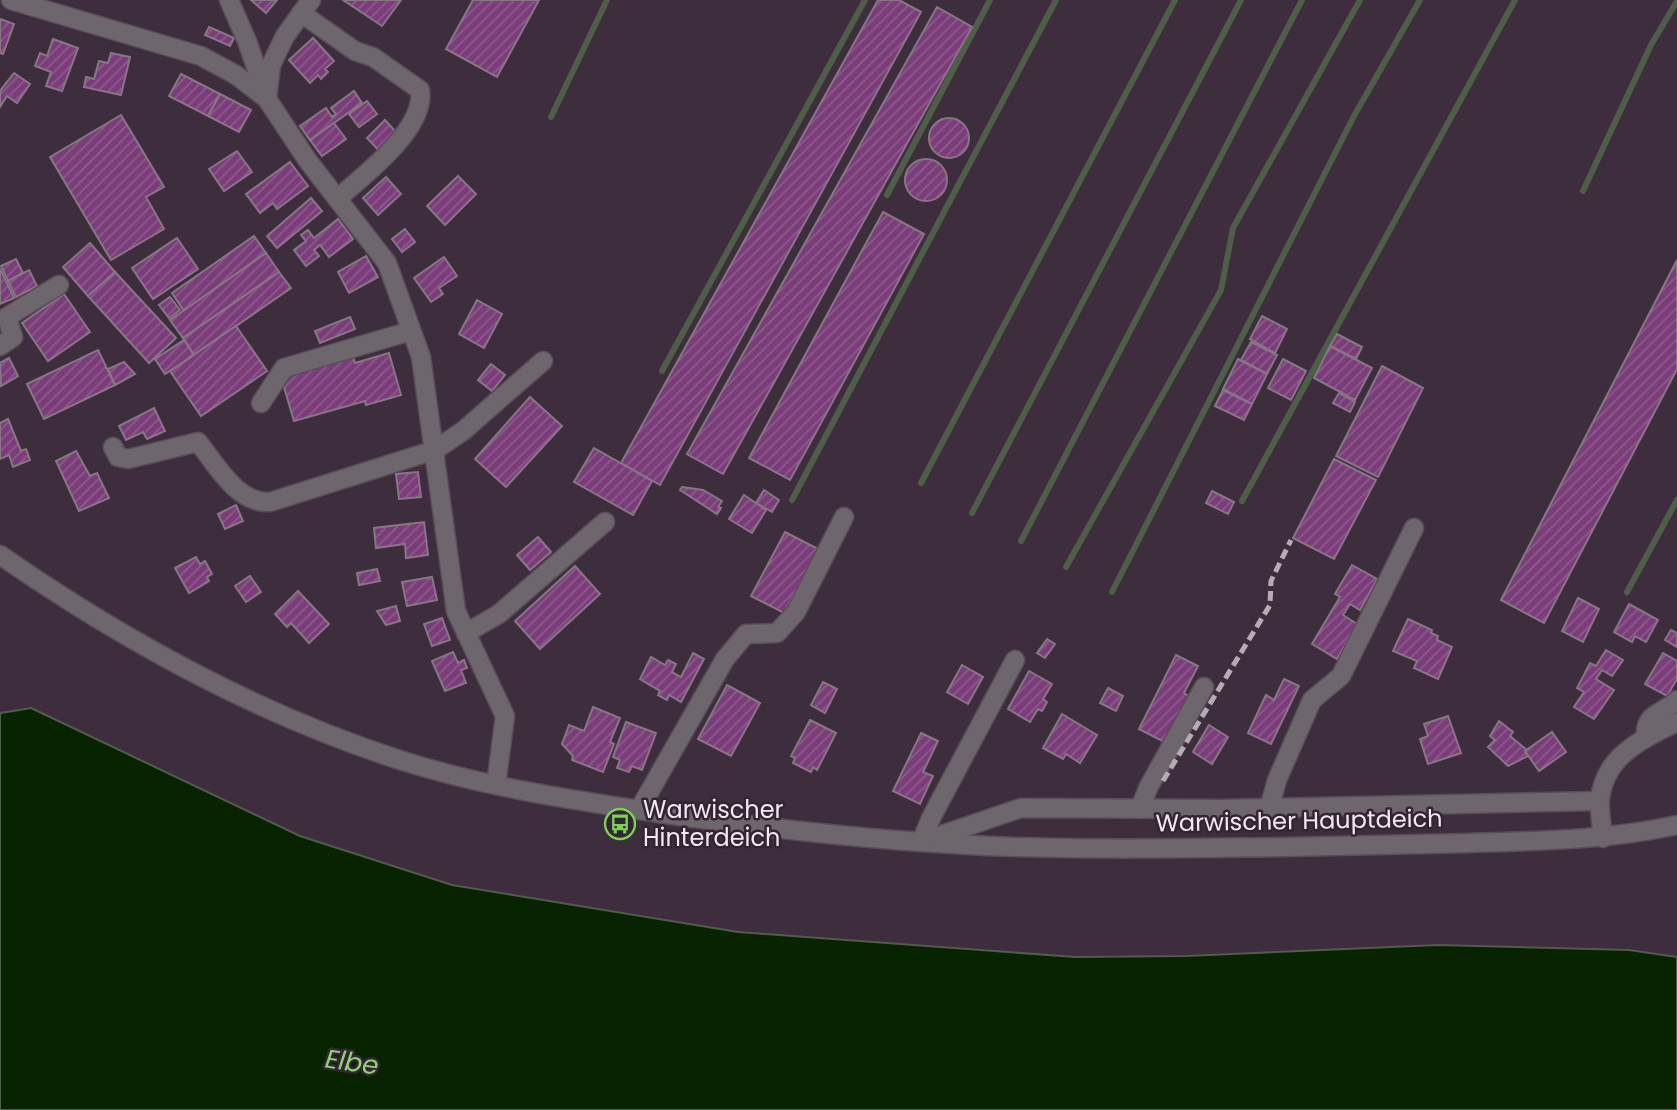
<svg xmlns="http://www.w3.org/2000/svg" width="1677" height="1110" font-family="Poppins,sans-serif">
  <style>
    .water { fill: #082300; stroke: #4e5e49; stroke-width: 2 }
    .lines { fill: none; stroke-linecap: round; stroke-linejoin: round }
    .stream { stroke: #4e5e49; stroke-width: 6 }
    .building { fill: url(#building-hatch); stroke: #887687; stroke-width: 2 }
    .minor-casing { stroke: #5b4c5a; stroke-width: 21 }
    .minor { stroke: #6e666d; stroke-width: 18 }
    .rail { stroke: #b7abb6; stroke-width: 5; stroke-dasharray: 10 5; stroke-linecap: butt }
    .labels { text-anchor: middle; stroke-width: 5; stroke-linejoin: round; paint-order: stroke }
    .poi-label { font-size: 24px; fill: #f3e9f2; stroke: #332533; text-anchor: start }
    .street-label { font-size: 24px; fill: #f3e9f2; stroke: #332533 }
    .water-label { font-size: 26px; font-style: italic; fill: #8ed473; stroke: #332533 }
  </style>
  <defs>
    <pattern id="building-hatch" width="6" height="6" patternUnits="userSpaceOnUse" patternTransform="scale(1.75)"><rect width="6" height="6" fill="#7a3d79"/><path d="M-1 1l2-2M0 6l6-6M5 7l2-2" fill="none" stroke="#8d598c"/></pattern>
  </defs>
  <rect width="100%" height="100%" fill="#3e2e3d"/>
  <path class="water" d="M31,708L300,836L452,885L738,932L1075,957L1186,956L1438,945L1629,950L1677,957V1110H0V715L1,713Z"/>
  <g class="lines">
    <g class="stream">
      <path d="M551,117L607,0"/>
      <path d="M1583,191L1651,45L1677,1"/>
      <path d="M887,195L990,0"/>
      <path d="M662,371L865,0"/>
      <path d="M921,483L1175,0"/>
      <path d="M792,500L1056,0"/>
      <path d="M1242,501L1515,0"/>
      <path d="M972,513L1241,0"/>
      <path d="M1021,541L1302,0"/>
      <path d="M1066,567L1221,290L1233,228L1360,0"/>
      <path d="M1112,592L1354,116L1420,0"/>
      <path d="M1627,592L1677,500"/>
    </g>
  </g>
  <g class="building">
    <path d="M251,0H277L266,13Z"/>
    <path d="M343,0H401L382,26Z"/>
    <path d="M473,0H539L497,77L446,49Z"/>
    <path d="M878,0H899L921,12L660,485L621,463Z"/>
    <path d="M937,7L972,27L723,474L687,454Z"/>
    <path d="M0,19L14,24L3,54L0,53Z"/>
    <path d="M209,27L234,38L230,46L205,35Z"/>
    <path d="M313,38L334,61L325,69L328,72L321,79L318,75L310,83L289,60Z"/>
    <path d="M53,39L78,48L62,91L46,86L51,72L35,66L40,53L47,56Z"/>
    <path d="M111,53L130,57L121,95L84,87L86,77L94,79L99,61L108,63Z"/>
    <path d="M14,73L30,84L17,103L7,96L0,107V91Z"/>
    <path d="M181,74L220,94L208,116L169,96Z"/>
    <path d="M354,91L362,103L310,140L300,126L326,108L332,117L336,114L331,108Z"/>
    <path d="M220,94L251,110L239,132L208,116Z"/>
    <path d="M367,101L377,114L359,127L349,114Z"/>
    <path d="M121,115L164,187L146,197L164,229L111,260L50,157Z"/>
    <circle cx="949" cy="138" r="20"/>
    <path d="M385,120L396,132L382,154L367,138Z"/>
    <path d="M334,123L346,139L322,156L310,140Z"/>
    <path d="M237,151L252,172L224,191L209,169Z"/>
    <circle cx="926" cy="180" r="21"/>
    <path d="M290,162L308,186L277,209L273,203L260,213L246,194Z"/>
    <path d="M458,176L476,194L445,225L427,206Z"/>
    <path d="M386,177L401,194L378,215L363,198Z"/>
    <path d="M311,198L322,211L277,248L267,236Z"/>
    <path d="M883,212L924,234L790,480L749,458Z"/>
    <path d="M338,219L353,239L329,257L320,245L314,250L319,256L306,266L294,250L306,241L301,235L308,230L314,238Z"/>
    <path d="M405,229L415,242L402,252L392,239Z"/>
    <path d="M254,236L266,253L184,311L172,293Z"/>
    <path d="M177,238L198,269L153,299L132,268Z"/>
    <path d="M90,243L115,272L88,296L63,267Z"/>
    <path d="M266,253L279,272L183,338L170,320Z"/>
    <path d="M366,256L378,277L349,293L338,272Z"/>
    <path d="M444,257L457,276L439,288L443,294L431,302L414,278Z"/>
    <path d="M16,259L23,273L8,281L1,266Z"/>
    <path d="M1677,260V369L1544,623L1501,600Z"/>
    <path d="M0,269L14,298L0,304Z"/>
    <path d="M29,270L37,286L16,297L8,281Z"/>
    <path d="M115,272L176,338L149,363L88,296Z"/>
    <path d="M279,272L291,288L194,355L183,338Z"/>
    <path d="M64,294L90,332L48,361L22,323Z"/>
    <path d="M170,297L180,310L169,318L159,305Z"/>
    <path d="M477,300L502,314L484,348L459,334Z"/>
    <path d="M1262,316L1287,329L1275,353L1250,339Z"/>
    <path d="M350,317L355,329L320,343L315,331Z"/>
    <path d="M236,326L267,371L201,416L170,371Z"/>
    <path d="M1337,334L1362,347L1356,359L1330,346Z"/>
    <path d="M184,340L194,355L165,374L155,359Z"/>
    <path d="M1251,342L1277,355L1267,374L1241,360Z"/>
    <path d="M1330,346L1372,368L1355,400L1314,378Z"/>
    <path d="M98,350L115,385L44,419L27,384Z"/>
    <path d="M389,353L401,395L366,405L365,401L294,421L281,377L353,357L355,363Z"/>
    <path d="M9,358L18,376L1,386L0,363Z"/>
    <path d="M1238,359L1267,374L1252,404L1223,389Z"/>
    <path d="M1283,359L1306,371L1291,400L1268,388Z"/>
    <path d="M124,362L135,374L115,385L108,369Z"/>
    <path d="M491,364L505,375L492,391L478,380Z"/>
    <path d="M1382,366L1423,388L1378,477L1336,456Z"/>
    <path d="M1223,390L1252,404L1244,420L1215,406Z"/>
    <path d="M1339,393L1355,402L1350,412L1333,403Z"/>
    <path d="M530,397L562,426L506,487L475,459Z"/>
    <path d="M154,408L165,431L147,439L143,432L126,440L119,426Z"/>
    <path d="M8,419L21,451L26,449L30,460L13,467L9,455L0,459V423Z"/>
    <path d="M594,448L652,481L633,515L574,482Z"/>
    <path d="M76,451L90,476L97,473L109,498L79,511L56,461Z"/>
    <path d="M1334,459L1376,480L1334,559L1293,538Z"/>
    <path d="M418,472L421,497L399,499L396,474Z"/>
    <path d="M682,487L703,490L722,501L718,507L721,508L717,514L680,490Z"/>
    <path d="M764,490L779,500L772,512L756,503Z"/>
    <path d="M1212,491L1234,502L1228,514L1206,503Z"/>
    <path d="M744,495L766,510L752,533L729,519Z"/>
    <path d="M236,505L243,521L225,529L218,514Z"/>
    <path d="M424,522L428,555L406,558L405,544L376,548L374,528Z"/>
    <path d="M785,532L818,549L784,613L751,596Z"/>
    <path d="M538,537L551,552L530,570L517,555Z"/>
    <path d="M196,557L200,564L205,561L212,574L207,577L209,581L189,593L175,568Z"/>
    <path d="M1352,565L1377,579L1360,610L1350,604L1343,615L1357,624L1337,659L1312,644L1340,597L1335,594Z"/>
    <path d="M575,566L600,594L540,649L515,621Z"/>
    <path d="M377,569L380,581L359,585L357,573Z"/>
    <path d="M250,576L261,592L246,602L235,586Z"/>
    <path d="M432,577L437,600L407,606L402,582Z"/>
    <path d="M298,591L329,624L309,643L291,623L287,627L275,614Z"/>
    <path d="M1578,598L1599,609L1583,642L1562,631Z"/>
    <path d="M1629,604L1658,620L1646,642L1635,636L1632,642L1614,632Z"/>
    <path d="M396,606L400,621L386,625L377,611Z"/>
    <path d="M442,618L450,640L432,646L424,624Z"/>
    <path d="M1408,619L1432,630L1431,633L1438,636L1437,640L1452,647L1438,679L1414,668L1417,661L1393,651Z"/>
    <path d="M1671,630L1677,633V647L1665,640Z"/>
    <path d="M1047,639L1055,644L1045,658L1037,653Z"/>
    <path d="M1606,650L1623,660L1612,676L1602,670L1596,679L1614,690L1594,719L1574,707L1584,692L1577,688L1590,663L1596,666Z"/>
    <path d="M453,652L458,663L464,660L467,668L461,670L466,683L445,691L432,661Z"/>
    <path d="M693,653L704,659L681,702L669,695L667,700L658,695L660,691L640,679L651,657L665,665L668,660L676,664L672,672L681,677Z"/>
    <path d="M1663,653L1677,661V679L1667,696L1645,684Z"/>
    <path d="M1176,655L1198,666L1184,693L1190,697L1166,743L1139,729Z"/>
    <path d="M962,665L983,677L968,704L947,692Z"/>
    <path d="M1029,671L1052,684L1043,699L1047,702L1042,711L1038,709L1030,722L1008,709Z"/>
    <path d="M1284,679L1299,686L1271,744L1248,733L1266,695L1274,700Z"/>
    <path d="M823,682L837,689L825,713L811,705Z"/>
    <path d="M727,685L760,703L731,756L698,739Z"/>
    <path d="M1108,688L1123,696L1116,711L1100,703Z"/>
    <path d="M593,707L620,718L610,742L614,744L603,772L572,760L573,756L562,744L569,725L584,731Z"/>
    <path d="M1062,714L1097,735L1080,763L1066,754L1063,759L1043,748Z"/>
    <path d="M1448,716L1461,753L1428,764L1420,739L1428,736L1424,724Z"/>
    <path d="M810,720L836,733L817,770L813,767L811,772L793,763L795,758L791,756Z"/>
    <path d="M1499,721L1513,732L1510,736L1527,750L1525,751L1528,756L1508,766L1488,747L1495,740L1490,736Z"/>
    <path d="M626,722L656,733L642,770L632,766L629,772L617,768L620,760L613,757Z"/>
    <path d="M1209,725L1228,737L1212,764L1193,752Z"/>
    <path d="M1552,732L1566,752L1539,771L1525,751Z"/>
    <path d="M921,733L938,741L923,772L933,776L920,804L893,791Z"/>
  </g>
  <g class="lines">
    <g class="minor-casing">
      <g id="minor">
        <path d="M11,0L201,56L236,75L267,99L308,161L387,263L421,357L456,611L505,716L496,785"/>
        <path d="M229,0L247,41L266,96"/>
        <path d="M301,13L355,51L373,57L420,90C426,129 364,175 337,199"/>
        <path d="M267,99L271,65L285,36L311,0"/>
        <path d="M0,346L13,337L7,317L59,285"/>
        <path d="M261,403L284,368L411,331"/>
        <path d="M113,447L118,457L128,459L198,442C217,465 237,504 270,502L435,450L463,431L543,361"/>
        <path d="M0,555C124,641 259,715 403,761C485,787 573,800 659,813C777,830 896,843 1015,847C1105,850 1196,848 1286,847C1347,846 1408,844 1469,843C1539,841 1608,840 1677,825"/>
        <path d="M466,633L499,614L605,522"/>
        <path d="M1646,738C1644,712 1661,716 1677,700"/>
        <path d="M1140,809L1148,788L1204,687"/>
        <path d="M1269,809L1277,780L1312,700L1341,676L1414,528"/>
        <path d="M639,810L725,659L746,634L777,633L796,612L844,517"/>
        <path d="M1603,838C1602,826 1599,812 1600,800C1604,756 1642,739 1677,722"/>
        <path d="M930,839L1021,808L1222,809L1599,801"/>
        <path d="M921,842L931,818L1015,660"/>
      </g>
    </g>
    <use href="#minor" class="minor"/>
    <path class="rail" d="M1163,781L1270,605L1271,581L1291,540"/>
  </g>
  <defs>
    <g id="bus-ring" transform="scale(1.575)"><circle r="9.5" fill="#332533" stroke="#7bd156" stroke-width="1.5"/><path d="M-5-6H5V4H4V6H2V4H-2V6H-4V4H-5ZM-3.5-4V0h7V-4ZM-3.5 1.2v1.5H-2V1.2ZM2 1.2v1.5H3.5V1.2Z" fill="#7bd156"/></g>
  </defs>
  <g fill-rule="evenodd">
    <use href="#bus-ring" x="620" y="824"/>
  </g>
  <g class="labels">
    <g class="poi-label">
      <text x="643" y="818">Warwischer<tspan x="643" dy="28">Hinterdeich</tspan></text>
    </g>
    <g class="street-label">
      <text transform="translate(1299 821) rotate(-1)" y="8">Warwischer Hauptdeich</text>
    </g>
    <g class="water-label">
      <text transform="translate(352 1062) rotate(8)" y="9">Elbe</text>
    </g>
  </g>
</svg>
